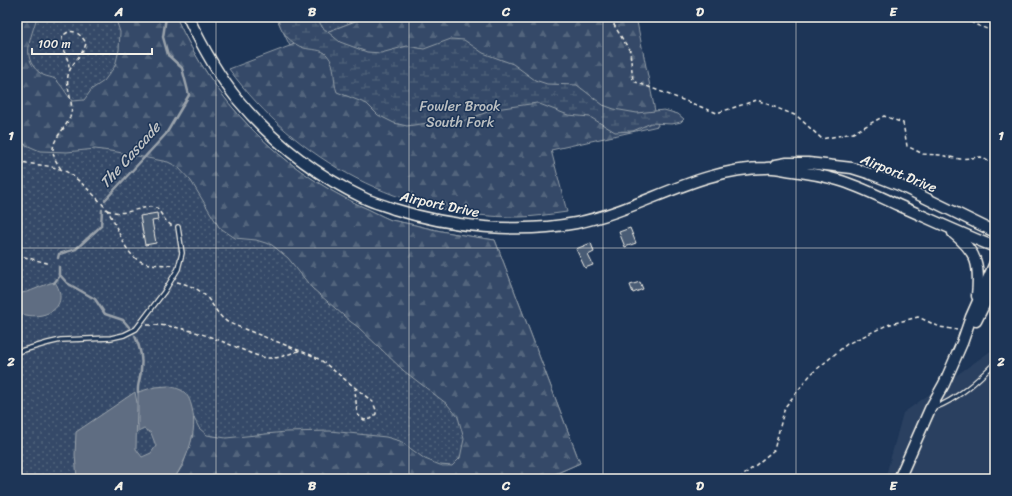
<svg xmlns="http://www.w3.org/2000/svg" width="1012" height="496" font-family="Sriracha,sans-serif">
  <style>
    .built { fill: #2a4060 }
    .grass { fill: url(#grass-dots); stroke: #949ea8 }
    .forest { fill: url(#forest-firs); stroke: #949ea8 }
    .wetland { fill: url(#wetland-marsh); stroke: #949ea8 }
    .water { fill: #5e6d82; stroke: #9aa2ab }
    .lines { fill: none; stroke-linecap: round; stroke-linejoin: round }
    .stream { stroke: #9aa2ab; stroke-width: 2.5 }
    .building { fill: #485b74; stroke: #f4f1e8 }
    .lane-casing { stroke: #f4f1e8; stroke-width: 6 }
    .secondary-casing { stroke: #f4f1e8; stroke-width: 13 }
    .path { stroke: #f4f1e8; stroke-width: 1.5; stroke-dasharray: 4 3; stroke-linecap: butt }
    .lane { stroke: #1d3557; stroke-width: 3.5 }
    .secondary { stroke: #1d3557; stroke-width: 10 }
    .grid { fill: none; stroke: #f4f1e8; stroke-width: 1; stroke-opacity: 0.55 }
    .labels { text-anchor: middle; stroke-width: 3; stroke-linejoin: round; paint-order: stroke }
    .park-label { font-size: 14px; fill: #bbbfc1; stroke: #1d3557 }
    .street-label { font-size: 14px; fill: #f4f1e8; stroke: #1d3557 }
    .water-label { font-size: 15px; font-style: italic; fill: #c0c3c4; stroke: #1d3557 }
    .neatline { fill: none; stroke: #f4f1e8; stroke-width: 1.5 }
    .grid-label { font-size: 13px; text-anchor: middle; font-weight: bold; fill: #f4f1e8 }
  </style>
  <defs>
    <pattern id="grass-dots" width="8" height="8" patternUnits="userSpaceOnUse"><rect width="8" height="8" fill="#354a67"/><path d="M2 2h.1M6 6h.1" fill="none" stroke="#53657d" stroke-width="1.8" stroke-linecap="round"/></pattern>
    <pattern id="forest-firs" width="22" height="20" patternUnits="userSpaceOnUse"><rect width="22" height="20" fill="#354a67"/><path d="M5 1l3.5 6h-7zM16 11l3.5 6h-7z" fill="#53657d"/></pattern>
    <pattern id="wetland-marsh" width="20" height="14" patternUnits="userSpaceOnUse"><rect width="20" height="14" fill="#354a67"/><path d="M1 5h8M5 5V1M11 12h8M15 12V8" fill="none" stroke="#53657d"/></pattern>
  </defs>
  <rect width="100%" height="100%" fill="#1d3557"/>
  <filter id="ink" filterUnits="userSpaceOnUse"><feTurbulence type="fractalNoise" baseFrequency=".025" numOctaves="2"/><feDisplacementMap in="SourceGraphic" scale="8" xChannelSelector="R" yChannelSelector="G"/><feConvolveMatrix kernelMatrix="1 2 1 2 8 2 1 2 1" color-interpolation-filters="sRGB"/></filter>
  <g filter="url(#ink)">
    <path class="built" d="M995,348V479H885L903,413Z"/>
    <g class="grass">
      <path d="M17,17H176C214,101 277,167 361,206C371,210 381,216 391,220C399,222 407,223 415,225C442,232 468,236 495,240L580,463L555,474L558,479H17Z"/>
      <path d="M276,17H366L290,46Z"/>
    </g>
    <g class="forest">
      <path d="M17,17H37C31,38 19,60 43,75C47,77 52,77 55,79C61,84 67,95 72,101L84,100L92,89L104,81L115,66L119,50L120,32L116,20L114,17H176C214,101 277,167 361,206C371,210 381,216 391,220C399,222 407,223 415,225C442,232 468,236 495,240L580,463L555,474L558,479H174L183,465L192,438L194,418L199,428L207,435L226,438L286,432L330,431L386,437L400,441L425,459L440,465L452,466L460,458L464,439L458,417L447,404L404,371L358,327L351,322L312,288L288,258L272,245L256,240L235,238L219,227L191,181L178,167L168,162L117,152L95,149L67,152L40,151L17,141Z"/>
      <path d="M366,17H636L658,126L551,150L567,212C551,214 535,217 519,217C403,218 297,162 229,69Z"/>
    </g>
    <path class="wetland" d="M278,17H317L322,27L340,42L367,52L381,53L407,46L424,49L451,39L464,40L483,53L513,64L535,80L547,84L577,85L603,105L614,109L637,113L664,110L678,114L684,119L681,122L672,124L651,123L633,131L615,132L590,117L568,115L537,103L496,109L457,123L435,122L407,126L394,123L378,115L367,104L337,92C332,80 337,66 327,55C323,49 311,50 304,48C291,44 279,31 278,17Z"/>
    <g class="water">
      <path d="M55,282C65,297 60,311 42,315C33,317 25,315 17,313V293C30,294 42,284 55,282Z"/>
      <path d="M168,386C172,387 177,388 181,390C188,394 190,400 192,408C198,433 187,458 174,479H77L75,455L76,432L135,392L137,403L136,449L142,457L151,453L156,446L151,433L144,429L138,432V392L155,387Z"/>
    </g>
    <g class="lines">
      <g class="stream">
        <path d="M105,200L166,134L189,95L182,68L168,55L163,37L166,17"/>
        <path d="M58,258L59,254L76,249L101,226L102,210"/>
        <path d="M60,275L67,283L95,299L105,314L123,320L129,327"/>
        <path d="M54,283L59,277V267"/>
        <path d="M135,336C140,347 143,358 141,370C141,378 137,384 138,392"/>
      </g>
    </g>
    <g class="building">
      <path d="M157,213L158,220L152,221L156,243L145,245L140,216Z"/>
      <path d="M630,228L636,243L625,247L619,232Z"/>
      <path d="M591,243L594,252L588,255L593,265L585,268L576,249Z"/>
      <path d="M640,282L643,289L633,293L630,285Z"/>
    </g>
    <g class="lines">
      <g class="lane-casing">
        <g id="lane">
          <path d="M17,352L48,343L61,340L111,338L124,335L136,329L164,292L178,269L182,253L178,227"/>
          <path d="M934,408C958,399 977,381 995,363"/>
        </g>
      </g>
      <g class="secondary-casing">
        <g id="secondary">
          <path d="M188,17C202,46 217,74 238,100C272,141 316,175 364,198C374,203 384,205 394,209C451,227 518,234 576,223C641,210 698,168 766,168C775,167 784,170 793,171C809,173 824,176 838,180C859,186 878,196 898,205C930,219 962,234 995,247"/>
          <path d="M776,165L787,163H808L852,168L871,174L899,185L995,232"/>
          <path d="M953,233C978,253 980,266 977,296"/>
          <path d="M976,321L995,283"/>
          <path d="M899,479L930,409L944,384L962,343L971,317L995,263"/>
        </g>
      </g>
      <g class="path">
        <path d="M616,17L614,25L630,51L633,81L717,113L757,100L797,116L822,139L853,133L884,116L903,123L907,146L923,154L940,155L960,159L981,157L995,165"/>
        <path d="M965,17L974,24L995,32"/>
        <path d="M17,161C35,166 58,164 73,176C83,184 100,200 107,210C118,225 123,253 140,261C150,266 163,264 173,265"/>
        <path d="M61,169C57,163 53,157 53,150C53,137 68,127 71,114C74,101 64,85 69,72C73,61 84,54 86,43C82,36 74,27 65,34C63,36 62,37 62,39C60,47 66,54 68,61C69,64 69,67 69,70"/>
        <path d="M107,210C127,218 140,204 157,208L166,221L172,226"/>
        <path d="M17,255L51,264"/>
        <path d="M177,282C189,285 201,289 209,300C216,309 219,317 229,323L311,355L322,361L373,402L376,410V414L371,419L364,420L357,414L355,389"/>
        <path d="M147,325C175,324 205,334 231,345C242,349 260,359 272,358C281,358 290,353 299,351"/>
        <path d="M739,479L774,450L785,407L811,374L847,344L887,325L918,317L940,327L957,330"/>
      </g>
      <use href="#lane" class="lane"/>
      <use href="#secondary" class="secondary"/>
    </g>
  </g>
  <path class="grid" d="M216,17V479M409,17V479M603,17V479M796,17V479M17,248H995"/>
  <g class="labels">
    <g class="park-label">
      <text x="460" y="111">Fowler Brook<tspan x="460" dy="16">South Fork</tspan></text>
    </g>
    <g class="street-label">
      <text transform="translate(899 173) rotate(22)" y="5">Airport Drive</text>
      <text transform="translate(440 204) rotate(12)" y="5">Airport Drive</text>
    </g>
    <g class="water-label">
      <text transform="translate(130 155) rotate(-48)" y="5">The Cascade</text>
    </g>
  </g>
  <rect width="1012" height="496" fill="none" stroke="#1d3557" stroke-width="44"/>
  <path d="M32 48v6h120v-6" fill="none" stroke="#f4f1e8" stroke-width="2"/>
  <text x="38" y="48" font-size="12" fill="#f4f1e8" stroke="#1d3557" stroke-width="3" paint-order="stroke">100 m</text>
  <rect x="22" y="22" width="968" height="452" class="neatline"/>
  <g class="grid-label">
    <text x="119" y="16">A</text>
    <text x="312" y="16">B</text>
    <text x="506" y="16">C</text>
    <text x="700" y="16">D</text>
    <text x="893" y="16">E</text>
    <text x="11" y="140">1</text>
    <text x="1001" y="140">1</text>
    <text x="11" y="366">2</text>
    <text x="1001" y="366">2</text>
    <text x="119" y="490">A</text>
    <text x="312" y="490">B</text>
    <text x="506" y="490">C</text>
    <text x="700" y="490">D</text>
    <text x="893" y="490">E</text>
  </g>
</svg>
